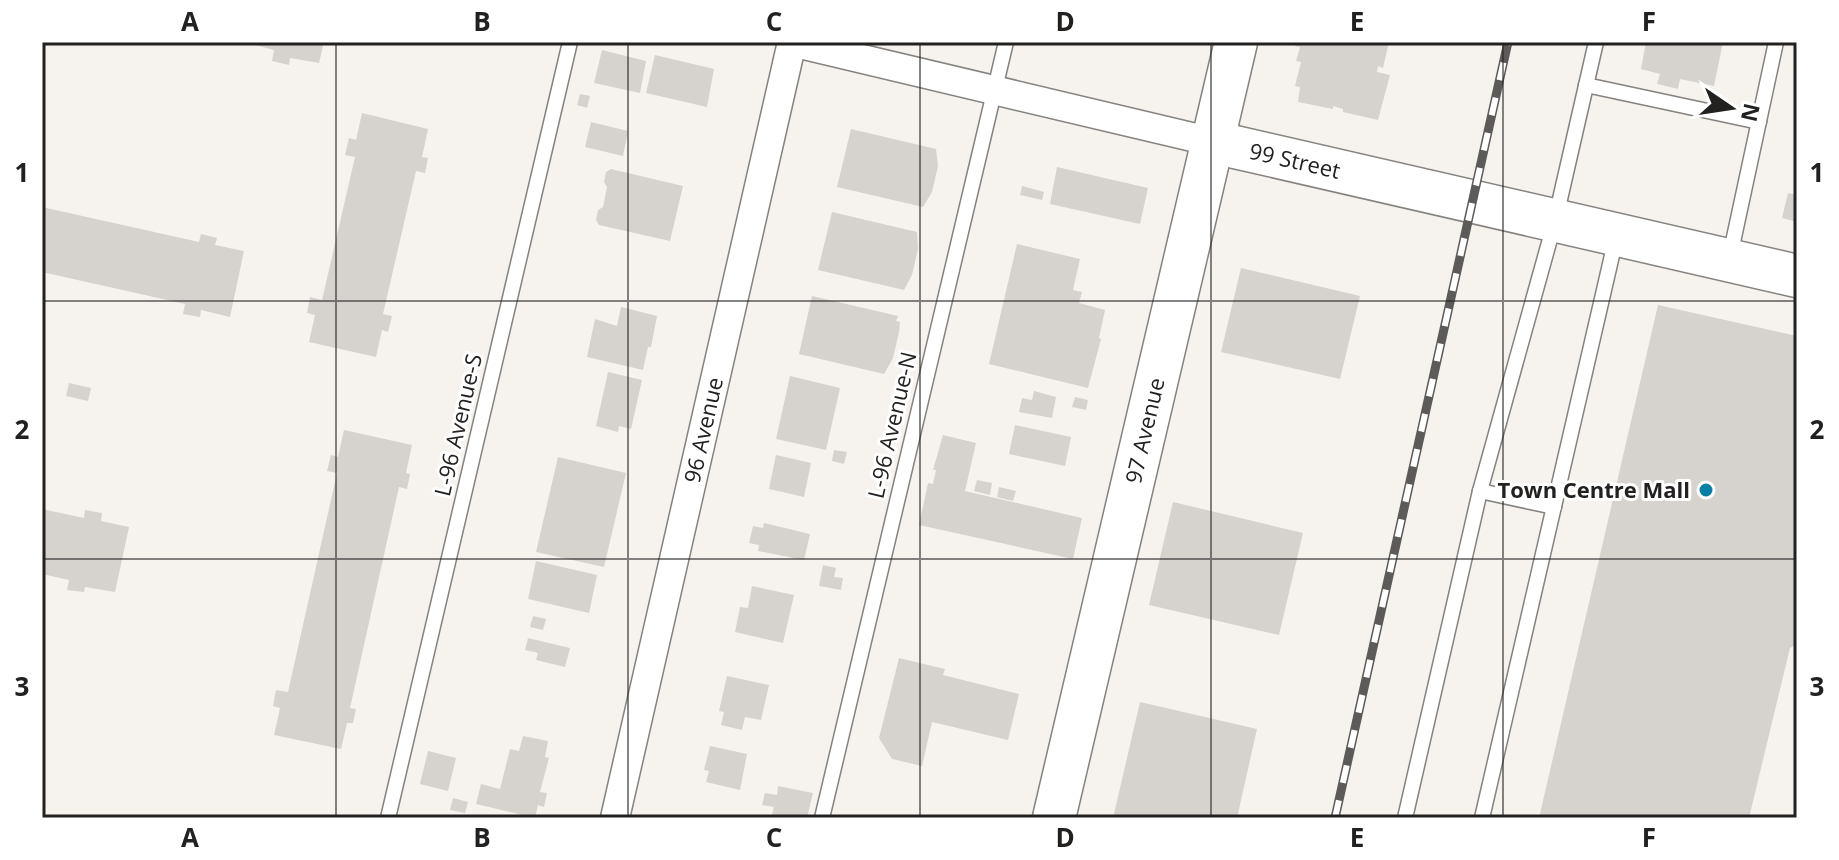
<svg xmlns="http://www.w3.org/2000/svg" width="1839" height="860" font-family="'Open Sans',sans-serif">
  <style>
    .building { fill: #d6d3cf }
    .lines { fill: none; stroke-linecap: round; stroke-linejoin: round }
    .lane-casing { stroke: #85837f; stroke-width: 17 }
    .street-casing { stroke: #85837f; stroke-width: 31 }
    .secondary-casing { stroke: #85837f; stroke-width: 45 }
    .lane { stroke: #fff; stroke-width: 14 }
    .street { stroke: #fff; stroke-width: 28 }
    .secondary { stroke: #fff; stroke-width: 42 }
    .rail-casing { stroke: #5c5b59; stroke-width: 9 }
    .rail { stroke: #fff; stroke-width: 6; stroke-dasharray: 18; stroke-linecap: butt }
    .grid { fill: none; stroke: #222120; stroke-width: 2; stroke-opacity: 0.55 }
    .poi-dot { fill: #0680a6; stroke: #fff; stroke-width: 3 }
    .labels { text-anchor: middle; stroke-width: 6; stroke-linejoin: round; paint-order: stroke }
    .street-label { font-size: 22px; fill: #222120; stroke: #fff }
    .poi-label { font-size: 22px; font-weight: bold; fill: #222120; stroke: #fff; text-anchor: end }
    .neatline { fill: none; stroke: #222120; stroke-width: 3 }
    .grid-label { font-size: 26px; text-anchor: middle; font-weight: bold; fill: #222120 }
  </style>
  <rect width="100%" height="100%" fill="#f6f3ef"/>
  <g class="building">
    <path d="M243,42H324L319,63L290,58L289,65L272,61L274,50Z"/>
    <path d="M1296,42H1389L1383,68L1378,66L1377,72L1390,75L1378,120L1343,112V109L1333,106V109L1298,102L1300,87L1295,86L1301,62L1296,61L1300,47L1295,46Z"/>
    <path d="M1646,42H1723L1714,86L1680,79L1678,89L1657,84L1660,74L1641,69Z"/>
    <path d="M602,50L646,61L640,93L594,83Z"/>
    <path d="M655,55L714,69L707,107L646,93Z"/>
    <path d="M580,94L590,96L587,108L577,105Z"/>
    <path d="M362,113L428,129L422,157L428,158L425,173L416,171L383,314L392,316L388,332L382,330L376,357L309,342L315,315L307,313L310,297L322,300L355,157L345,155L349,138L356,140Z"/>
    <path d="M591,122L628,131L623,156L585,147Z"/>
    <path d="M851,129L936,149L938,166L932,192L923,207L837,187Z"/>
    <path d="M1057,167L1148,188L1140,224L1050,204Z"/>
    <path d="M611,169L683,186L670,241L599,225L596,220L598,210L603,207L607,187L604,182L606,172Z"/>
    <path d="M1022,186L1044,192L1042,200L1020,195Z"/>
    <path d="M1788,193L1797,195V222L1782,218Z"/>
    <path d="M42,207L199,242L201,234L217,238L215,245L244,251L230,317L201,310L200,317L183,314L185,304L42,272Z"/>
    <path d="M832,212L917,232L918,249L912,275L904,290L818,270Z"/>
    <path d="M1017,244L1080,259L1073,290L1082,292L1079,303L1105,310L1099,338L1101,339L1088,388L989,364Z"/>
    <path d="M1241,268L1360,296L1340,379L1221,352Z"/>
    <path d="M812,296L898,316L896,321L900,322L899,332L893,358L884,374L799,354Z"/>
    <path d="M1658,305L1797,336V644L1790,648L1749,818H1539Z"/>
    <path d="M621,307L657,316L651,347H648L643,370L587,357L595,319L617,326Z"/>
    <path d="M608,372L642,380L631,429L619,426L618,432L596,426Z"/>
    <path d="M790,376L840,388L826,450L776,439Z"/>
    <path d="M69,383L91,388L88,401L66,396Z"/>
    <path d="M1034,391L1056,397L1052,418L1019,412L1022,398L1032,400Z"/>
    <path d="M1075,397L1088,400L1086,410L1072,407Z"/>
    <path d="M1015,425L1071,437L1065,466L1009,454Z"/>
    <path d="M344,430L412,445L406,473L410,474L407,489L399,487L350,708L356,709L353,723H347L341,749L274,735L280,708L273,706L276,690L288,692L337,473L327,471L331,455L338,457Z"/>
    <path d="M943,435L976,443L965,491L1082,518L1073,559L919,525L928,483L933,484L936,470H933Z"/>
    <path d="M834,450L847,452L844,464L832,461Z"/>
    <path d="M776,455L811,463L804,497L769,489Z"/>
    <path d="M558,457L626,473L604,567L536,552Z"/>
    <path d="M977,480L992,483L990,495L974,491Z"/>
    <path d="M999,487L1016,491L1013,501L997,497Z"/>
    <path d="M1173,502L1303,533L1279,635L1149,605Z"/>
    <path d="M42,509L84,518L85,510L102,513L101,521L129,527L115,592L85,587L84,592L67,590L69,580L42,574Z"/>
    <path d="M764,523L810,534L804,560L758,551L759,545L749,543L753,526L763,528Z"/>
    <path d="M536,561L597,575L589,613L528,599Z"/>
    <path d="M823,565L836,568L834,577L843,578L841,590L819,586Z"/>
    <path d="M752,586L794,595L783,643L735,632L740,607L748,608Z"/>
    <path d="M533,616L546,619L543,630L530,627Z"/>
    <path d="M528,638L570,648L565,667L536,660L538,653L525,650Z"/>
    <path d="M899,658L945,669L943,675L1019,694L1008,740L932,722L922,766L892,759L879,738Z"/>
    <path d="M727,676L769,685L761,720L745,717L742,730L721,725L724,712L719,711Z"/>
    <path d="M1140,702L1257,729L1237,818H1113Z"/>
    <path d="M523,736L548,741L545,757L549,758L540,792L547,793L544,807L538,805L535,818L476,804L481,784L500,789L510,749L519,751Z"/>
    <path d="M710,746L747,754L740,790L706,782L709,771L704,770Z"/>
    <path d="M428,751L456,758L448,791L420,784Z"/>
    <path d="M778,786L813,793L807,818H771L774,807L762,805L765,793L777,795Z"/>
    <path d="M453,798L468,802L465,813L450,810Z"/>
  </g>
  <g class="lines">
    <g class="lane-casing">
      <g id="lane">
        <path d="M1586,85L1759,122"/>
        <path d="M1730,256L1776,42"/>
        <path d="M1480,491L1554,507"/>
        <path d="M388,818L570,42"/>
        <path d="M822,818L1006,42"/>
        <path d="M1405,818L1480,491L1555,221L1596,42"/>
        <path d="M1482,818L1616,238"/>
      </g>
    </g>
    <g class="street-casing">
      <g id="street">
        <path d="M791,42L1213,142"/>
        <path id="s1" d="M615,818L792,42"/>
      </g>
    </g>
    <g class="secondary-casing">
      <g id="secondary">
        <path id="s2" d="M1213,142L1797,276"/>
        <path id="s3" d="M1054,818L1236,42"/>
      </g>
    </g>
    <use href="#lane" class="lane"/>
    <use href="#street" class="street"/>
    <use href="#secondary" class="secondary"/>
    <g class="rail-casing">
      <path id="rail" d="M1335,818L1508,42"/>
    </g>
    <use href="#rail" class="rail"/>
  </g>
  <path class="grid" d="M336,42V818M628,42V818M920,42V818M1211,42V818M1503,42V818M42,301H1797M42,559H1797"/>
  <circle class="poi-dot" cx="1706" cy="490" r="8"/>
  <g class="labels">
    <g class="street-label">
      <text dy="8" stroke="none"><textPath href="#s2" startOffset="84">99 Street</textPath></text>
      <text transform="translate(458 425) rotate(-77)" y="8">L-96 Avenue-S</text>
      <text transform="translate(892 425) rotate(-77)" y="8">L-96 Avenue-N</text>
      <text dy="8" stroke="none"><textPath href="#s1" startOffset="398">96 Avenue</textPath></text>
      <text dy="8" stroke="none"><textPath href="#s3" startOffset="398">97 Avenue</textPath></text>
    </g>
    <g class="poi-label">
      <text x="1690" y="498">Town Centre Mall</text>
    </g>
  </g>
  <rect width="1839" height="860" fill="none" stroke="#ffffff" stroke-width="88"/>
  <g transform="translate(1731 108) rotate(103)" stroke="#ffffff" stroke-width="6" paint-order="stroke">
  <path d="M0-6L14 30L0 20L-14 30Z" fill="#222120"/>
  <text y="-12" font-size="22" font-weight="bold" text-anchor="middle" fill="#222120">N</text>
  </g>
  <rect x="44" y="44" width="1751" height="772" class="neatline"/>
  <g class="grid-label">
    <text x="190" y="31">A</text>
    <text x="482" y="31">B</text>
    <text x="774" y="31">C</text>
    <text x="1065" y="31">D</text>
    <text x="1357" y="31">E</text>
    <text x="1649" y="31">F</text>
    <text x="22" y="182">1</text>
    <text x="1817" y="182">1</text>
    <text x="22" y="439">2</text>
    <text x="1817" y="439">2</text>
    <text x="22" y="696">3</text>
    <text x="1817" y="696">3</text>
    <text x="190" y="847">A</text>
    <text x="482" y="847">B</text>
    <text x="774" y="847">C</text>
    <text x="1065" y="847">D</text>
    <text x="1357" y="847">E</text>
    <text x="1649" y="847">F</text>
  </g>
</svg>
